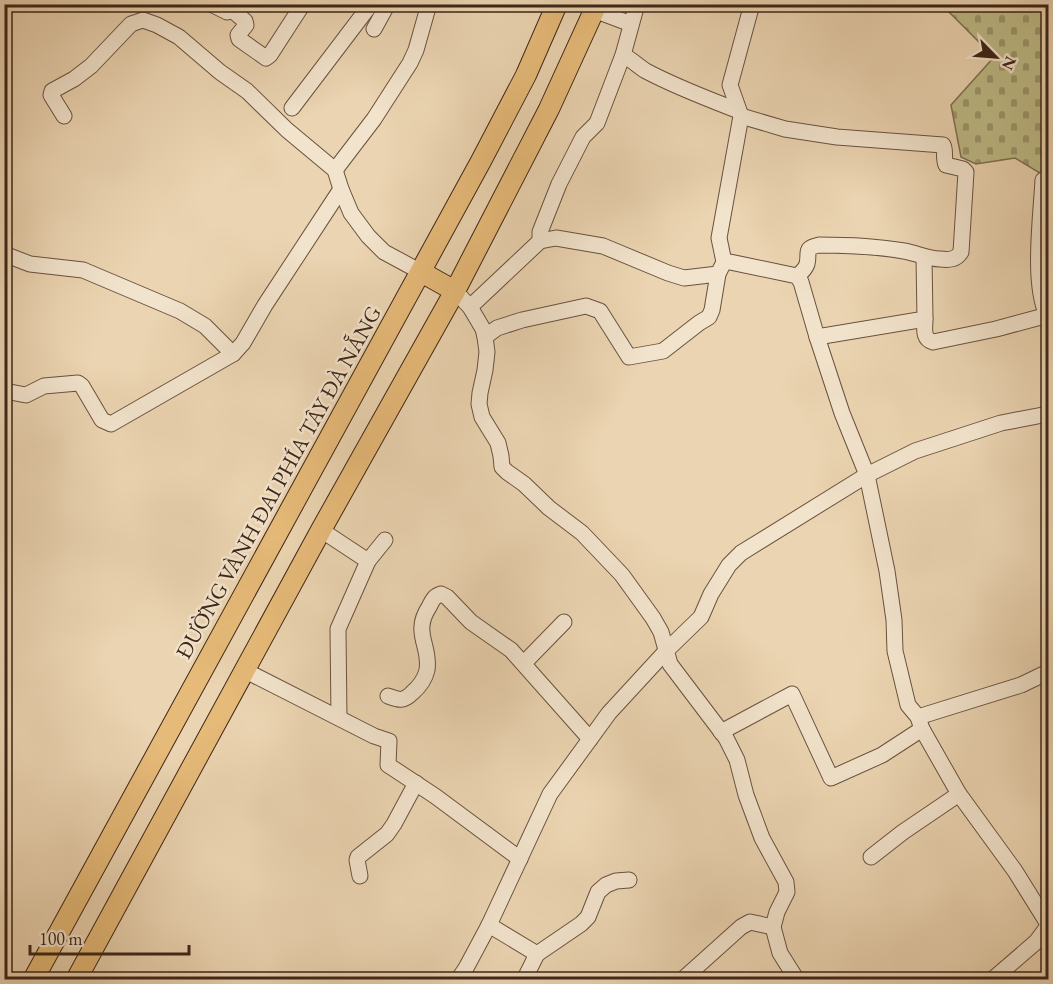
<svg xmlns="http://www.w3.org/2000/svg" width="1053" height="984" font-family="'EB Garamond',serif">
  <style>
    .cemetery { fill: url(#cemetery-stones); stroke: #7e7050; stroke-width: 1.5 }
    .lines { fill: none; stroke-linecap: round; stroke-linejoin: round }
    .minor-casing { stroke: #68523e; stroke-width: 17 }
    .major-casing { stroke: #3d2618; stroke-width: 22 }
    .minor { stroke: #f2e3cc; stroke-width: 15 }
    .major { stroke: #e6ba78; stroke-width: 20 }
    .labels { text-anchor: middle; stroke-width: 5; stroke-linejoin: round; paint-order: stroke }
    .street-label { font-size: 22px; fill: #3d2618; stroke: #f2e3cc }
  </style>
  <defs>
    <pattern id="cemetery-stones" width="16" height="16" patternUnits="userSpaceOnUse" patternTransform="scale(1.5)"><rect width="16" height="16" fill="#bebb87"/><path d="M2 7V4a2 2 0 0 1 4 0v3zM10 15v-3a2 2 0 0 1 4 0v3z" fill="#9c986d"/></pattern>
  </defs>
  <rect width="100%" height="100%" fill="#ebd4b1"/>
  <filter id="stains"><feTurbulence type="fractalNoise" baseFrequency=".00333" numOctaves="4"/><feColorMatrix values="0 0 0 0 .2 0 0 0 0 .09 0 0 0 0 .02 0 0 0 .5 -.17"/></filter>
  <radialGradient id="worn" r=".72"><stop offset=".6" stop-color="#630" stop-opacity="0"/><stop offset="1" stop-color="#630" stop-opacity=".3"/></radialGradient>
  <path class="cemetery" d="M942,5H1048V178L1015,158L976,164L961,157L951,105L994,57Z"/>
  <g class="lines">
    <g class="minor-casing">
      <g id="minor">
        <path d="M211,4L227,12L240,9L244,4"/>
        <path d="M752,4L730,85L741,116L719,238L724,262H730L797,276L801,282L817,337L842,413L867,475L887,571L894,620L895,651L908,705L918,717L922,729L959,794L1015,871L1048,924"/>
        <path d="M594,10L631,24"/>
        <path d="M233,11L245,21L246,25L238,35L239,39L266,58L270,55L303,4"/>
        <path d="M374,29L385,9L384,4"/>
        <path d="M623,55C631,59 638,66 646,71C676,87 708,99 739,111"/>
        <path d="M292,108L371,4"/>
        <path d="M64,116L51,95L52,91L74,79L91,66L131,24L143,20L157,25L179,37L220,72L247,91L287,130L335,170L341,189L351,213L368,236L384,252L421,272"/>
        <path d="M741,116L785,129L837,137L943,145C946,150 943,158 946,165L963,169L966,172L961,252C956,260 949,260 940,259C928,259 916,253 904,251C875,246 848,245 819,245C803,248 810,253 807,264C805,270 801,273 797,276"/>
        <path d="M335,170L374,119L410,63L416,50L429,4"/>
        <path d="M1043,180C1041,217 1032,283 1047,315"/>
        <path d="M540,241L556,238L603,246L668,273L684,278L718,274"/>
        <path d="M4,254L30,264L83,270L180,311L205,326L233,354"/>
        <path d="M455,291L470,307L483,329L485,337L487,352L485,370L480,393L479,404L482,417L498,443L501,456L502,467L507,472L524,484L549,508L582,533L622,575L653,618L661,632L670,664L726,738L737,760L746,795L762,838L786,882L787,892L777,912L773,927L780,953L797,980"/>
        <path d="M470,307L540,241V232L559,184L583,137L597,123L623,55L637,4"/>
        <path d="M925,319C925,328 922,339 933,342L996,329L1048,315"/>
        <path d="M485,337L497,328L522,320L586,306L600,311L629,357L663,351L699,323L709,317L712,310L718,274L724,262"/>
        <path d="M817,337L925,319L924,257"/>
        <path d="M4,393L10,392L26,395L44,386L78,383L82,386L102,420L111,424L233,354L243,343L265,305L341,189"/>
        <path d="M321,530L368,561L338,629L339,718"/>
        <path d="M368,561L385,540"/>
        <path d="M524,663L564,622"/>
        <path d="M244,670L374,736L389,741L388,765L435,796L520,859"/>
        <path d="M388,696C399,700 403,702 412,693C419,687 425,679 427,670C431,646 412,633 429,607C432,601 434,596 441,594L447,597L471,622L511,650L590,739"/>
        <path d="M918,717L1021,685L1048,672"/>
        <path d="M721,732L792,694L831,778L882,755L922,729"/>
        <path d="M871,857L903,832L959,794"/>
        <path d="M360,876L357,860L358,857L387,834L394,824L416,783"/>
        <path d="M489,925L537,954"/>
        <path d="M458,980L466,968L489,925L550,794L609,713L667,650L701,617L711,594L729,565L741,553L867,475L915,451L1001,423L1048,414"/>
        <path d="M524,980L537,954L581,924L588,917L598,892L606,885L616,881L629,880"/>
        <path d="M682,980L741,927L750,922L773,927"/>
        <path d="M992,980L1036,942L1048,926"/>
      </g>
    </g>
    <g class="major-casing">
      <g id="major">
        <path d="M421,272L455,291"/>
        <path d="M33,980L481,161L526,75L557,4"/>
        <path d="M76,980L321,530L455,291L549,109L597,4"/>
      </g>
    </g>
    <use href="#minor" class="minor"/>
    <use href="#major" class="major"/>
  </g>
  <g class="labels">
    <g class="street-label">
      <text transform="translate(278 482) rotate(-61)" y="8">ĐƯỜNG VÀNH ĐAI PHÍA TÂY ĐÀ NẴNG</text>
    </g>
  </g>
  <rect width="1053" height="984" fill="none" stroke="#ebd4b1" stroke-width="24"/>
  <rect x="6" y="6" width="1041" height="972" fill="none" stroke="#3d2618" stroke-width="3"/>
  <rect x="12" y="12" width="1029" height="960" fill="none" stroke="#3d2618" stroke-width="1.5"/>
  <g transform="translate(996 57) rotate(115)" stroke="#f2e3cc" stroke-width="4.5" paint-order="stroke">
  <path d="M0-4.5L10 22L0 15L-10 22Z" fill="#3d2618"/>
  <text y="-9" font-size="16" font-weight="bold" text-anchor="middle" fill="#3d2618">N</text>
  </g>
  <path d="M30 945v9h159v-9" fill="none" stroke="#3d2618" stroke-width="3"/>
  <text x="39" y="945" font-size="18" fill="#3d2618" stroke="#f2e3cc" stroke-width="4.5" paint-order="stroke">100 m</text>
  <rect width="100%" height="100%" filter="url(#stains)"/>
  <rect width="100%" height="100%" fill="url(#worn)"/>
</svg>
